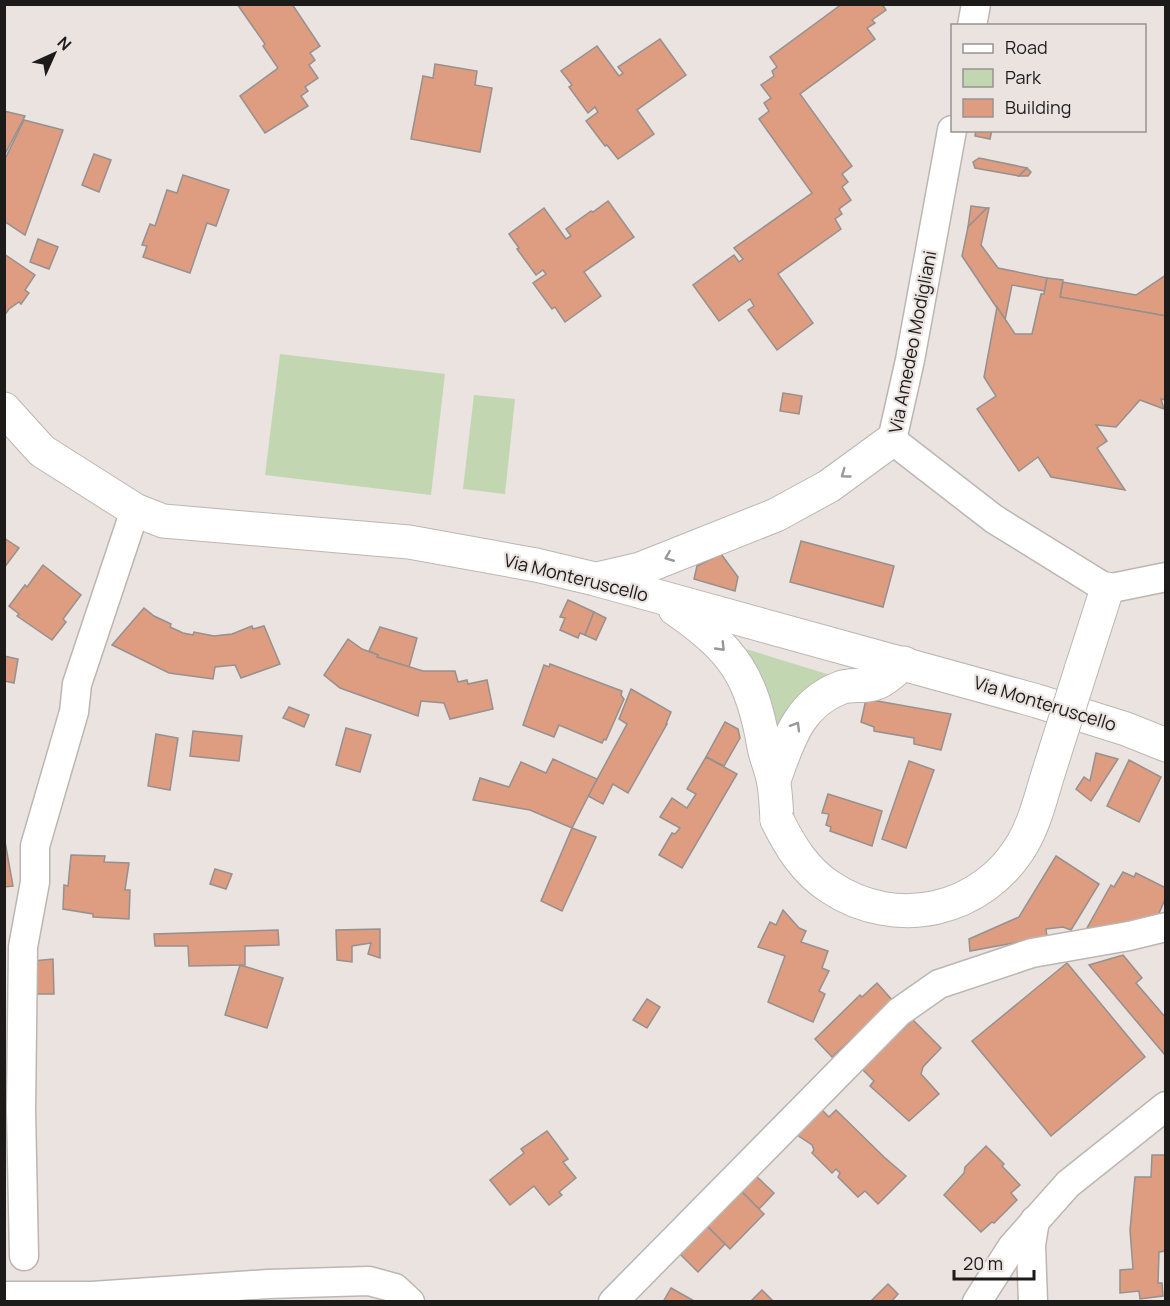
<svg xmlns="http://www.w3.org/2000/svg" width="1170" height="1306" font-family="Manrope,sans-serif">
  <style>
    .green { fill: #c1d6b1 }
    .building { fill: #de9c81; stroke: #96908e; stroke-width: 1.5 }
    .lines { fill: none; stroke-linecap: round; stroke-linejoin: round }
    .street-casing { stroke: #bcb6b3; stroke-width: 31 }
    .secondary-casing { stroke: #bcb6b3; stroke-width: 35 }
    .street { stroke: #fff; stroke-width: 28 }
    .secondary { stroke: #fff; stroke-width: 33 }
    .secondary-bridge-casing { stroke: #bcb6b3; stroke-width: 35; stroke-linecap: butt }
    .secondary-bridge { stroke: #fff; stroke-width: 33 }
    .oneway { stroke: #999898 }
    .labels { text-anchor: middle; stroke-width: 4.5; stroke-linejoin: round; paint-order: stroke }
    .street-label { font-size: 18px; fill: #1d1b1a; stroke: #eae3e0 }
  </style>
  <rect width="100%" height="100%" fill="#eae3e0"/>
  <g class="green">
    <path d="M280,354L445,374L431,495L265,475Z"/>
    <path d="M474,395L515,399L505,494L463,489Z"/>
    <path d="M736,646L840,678L777,742Z"/>
  </g>
  <g class="building">
    <path d="M237,4H292L320,46L310,53L315,60L309,65L318,78L305,87L308,91L301,96L308,106L265,133L240,96L278,68L263,46L265,44Z"/>
    <path d="M842,4H882L886,10L872,20L875,23L867,28L875,39L800,94L852,166L842,174L848,182L842,187L851,200L839,209L842,214L835,219L841,229L778,274L813,323L777,350L748,310L754,306L750,299L719,321L693,285L734,255L739,262L743,259L734,248L812,193L759,119L769,111L764,103L771,98L761,85L774,76L772,71L777,67L770,57Z"/>
    <path d="M660,39L686,75L637,110L654,134L618,159L607,145L605,146L586,121L598,112L595,107L588,113L569,87L572,85L561,71L597,46L619,76L623,73L618,67Z"/>
    <path d="M435,64L477,71L475,85L492,88L480,152L411,139L423,76L433,78Z"/>
    <path d="M4,111L25,116L4,156Z"/>
    <path d="M24,120L63,130L25,235L4,221V161Z"/>
    <path d="M976,130H992L990,139L975,136Z"/>
    <path d="M94,154L111,160L99,192L82,185Z"/>
    <path d="M979,158L1027,168L1019,176L975,168L973,162Z"/>
    <path d="M1027,168L1031,172L1028,176H1019Z"/>
    <path d="M183,175L229,190L216,226L207,223L190,273L143,257L147,246L142,245L150,224L155,226L167,190L177,193Z"/>
    <path d="M608,201L634,237L584,272L601,296L565,322L555,307L552,309L533,283L546,274L543,270L536,275L517,249L519,248L509,234L544,208L566,239L571,236L566,229L591,211L593,212Z"/>
    <path d="M971,206L987,208L968,227Z"/>
    <path d="M987,208H989L981,245L998,268L1047,278L1045,291L1012,285L1005,320L962,256L968,227Z"/>
    <path d="M38,239L58,247L49,269L30,262Z"/>
    <path d="M4,254L35,275L25,290L29,293L21,304L19,302L9,309L4,316Z"/>
    <path d="M1166,275V316L1060,297L1063,282L1136,295Z"/>
    <path d="M1047,278L1063,280L1060,297L1166,316V400L1161,399L1164,409L1140,400L1116,427L1096,425L1107,441L1097,448L1125,490L1051,477L1038,457L1019,471L977,409L996,396L984,377L997,307L1015,334H1032L1041,294H1044Z"/>
    <path d="M783,393L802,396L799,414L780,411Z"/>
    <path d="M4,538L19,548L4,568Z"/>
    <path d="M801,541L894,566L883,607L790,582Z"/>
    <path d="M721,554L738,577L735,591L694,579L697,566Z"/>
    <path d="M43,565L81,595L63,619L66,622L52,640L17,616L19,614L9,606L25,585L27,587Z"/>
    <path d="M568,600L594,612L585,635L580,633L578,638L560,630L565,618L560,617Z"/>
    <path d="M144,608L154,616L171,624L170,627L183,633L193,635L194,632L214,636L232,634L252,626L253,629L264,626L280,664L241,678L235,665L215,667L213,679L169,673L112,645Z"/>
    <path d="M594,612L606,618L596,640L585,635Z"/>
    <path d="M380,627L417,638L409,667L377,657L378,655L369,651Z"/>
    <path d="M348,639L362,649L378,655L377,657L423,671H455L458,682L467,680L468,684L487,680L493,709L450,719L444,703L421,701L418,716L340,688L324,675Z"/>
    <path d="M4,656L18,659L14,683L4,681Z"/>
    <path d="M550,664L622,691L621,695L624,699L606,740L604,739L602,743L559,725L554,737L523,725L544,665L549,667Z"/>
    <path d="M631,689L671,712L666,724H667L628,793L613,784L603,804L588,796L627,724L619,719Z"/>
    <path d="M866,699L951,714L941,750L914,744V738L874,731V727L861,722Z"/>
    <path d="M289,707L309,715L304,727L283,718Z"/>
    <path d="M725,722L738,729L740,738L724,766L706,757Z"/>
    <path d="M346,728L371,735L360,772L336,765Z"/>
    <path d="M193,731L242,736L239,761L190,756Z"/>
    <path d="M156,734L178,738L170,790L148,786Z"/>
    <path d="M1096,753L1118,759L1091,801L1076,789L1084,777L1090,781Z"/>
    <path d="M706,757L737,774L682,868L659,855L672,833L675,834L680,828L660,817L672,798L687,808L696,794L687,789Z"/>
    <path d="M553,759L597,779L572,828L530,810L473,800L480,778L509,787L521,762L546,773Z"/>
    <path d="M1129,760L1161,777L1139,822L1107,806Z"/>
    <path d="M909,761L934,770L906,848L882,839Z"/>
    <path d="M828,794L882,811L872,846L830,831L831,827L826,825L829,814L822,813Z"/>
    <path d="M572,828L596,837L562,911L541,901Z"/>
    <path d="M4,836L13,886L4,887Z"/>
    <path d="M71,855L105,856L104,862L129,863L125,890H130L129,919L93,917V914L63,909L64,885L68,886Z"/>
    <path d="M1056,856L1099,884L1071,930L1063,927L1046,929L1047,937L970,951L969,939L1019,917Z"/>
    <path d="M215,869L232,874L226,889L210,884Z"/>
    <path d="M1123,872L1134,877L1136,873L1166,888V897L1156,920L1125,928H1087L1111,885L1114,887Z"/>
    <path d="M783,910L799,928L806,931L801,942L828,951L822,968L829,971L819,991L825,994L813,1022L768,1002L785,956L758,947L770,922L776,925Z"/>
    <path d="M380,929V958L368,954L371,943L352,946V962L337,960L336,930Z"/>
    <path d="M278,930L279,945L245,946V965L189,966L188,946H155L154,934Z"/>
    <path d="M1123,955L1142,978L1136,983L1166,1018L1165,1055L1089,965Z"/>
    <path d="M53,959L54,994H35L33,961Z"/>
    <path d="M1067,963L1145,1057L1051,1136L972,1041Z"/>
    <path d="M240,965L283,978L267,1028L225,1015Z"/>
    <path d="M877,983L893,1001L832,1057L815,1039L860,995L862,997Z"/>
    <path d="M647,999L660,1007L647,1028L633,1020Z"/>
    <path d="M913,1020L941,1048L923,1067L921,1074L939,1094L909,1121L870,1086L874,1081L861,1068Z"/>
    <path d="M822,1110L829,1117L836,1110L884,1157L906,1176L878,1204L865,1191L858,1197L838,1177L840,1173L836,1169L832,1173L812,1153L814,1150L812,1145L797,1135Z"/>
    <path d="M547,1131L568,1159L563,1162L576,1178L559,1192L562,1195L549,1205L534,1186L510,1205L490,1180L524,1153L521,1149Z"/>
    <path d="M986,1146L1004,1164L1002,1166L1020,1185L1011,1193L1017,1200L994,1223L992,1222L981,1232L944,1195L964,1173L965,1167Z"/>
    <path d="M1152,1155H1166V1251L1159,1252L1158,1283H1162L1163,1296L1140,1299L1139,1291L1120,1293V1270L1133,1269L1130,1230L1135,1177H1151Z"/>
    <path d="M756,1176L774,1193L759,1209L741,1191Z"/>
    <path d="M741,1191L764,1214L730,1249L707,1226Z"/>
    <path d="M707,1226L725,1244L698,1272L680,1254Z"/>
    <path d="M888,1284L898,1294L891,1302H870Z"/>
    <path d="M671,1288L696,1302H663Z"/>
    <path d="M762,1290L774,1302H750Z"/>
  </g>
  <g class="lines">
    <g class="street-casing">
      <g id="street">
        <path d="M972,26L976,4"/>
        <path d="M952,130L910,360L892,440L994,519L1107,589L1166,577"/>
        <path d="M24,1256L21,1110L23,947L35,882V846L74,712L77,684L135,510"/>
        <path d="M4,1296H92L268,1284L369,1281L395,1288L410,1302"/>
        <path d="M613,1302L899,1012L939,984L1032,953L1129,936L1166,927"/>
        <path d="M977,1302L1012,1247L1068,1184L1166,1106"/>
        <path d="M1033,1302L1031,1245L1035,1220"/>
      </g>
    </g>
    <g class="secondary-casing">
      <g id="secondary">
        <path d="M4,409L42,451L135,510L163,521L409,542L536,565L595,579L1037,701L1126,729L1166,745"/>
        <path d="M597,579L640,569L776,515L829,486L892,440"/>
        <path d="M675,609C734,650 752,676 764,747C766,758 771,768 773,779C776,792 776,806 777,820"/>
        <path d="M1081,670L1107,589"/>
        <path d="M774,780C788,742 798,704 840,688C850,684 862,687 873,684C883,682 895,670 904,663"/>
      </g>
    </g>
    <use href="#street" class="street"/>
    <use href="#secondary" class="secondary"/>
    <g class="secondary-bridge-casing">
      <path id="secondary-bridge" d="M777,820C790,846 805,871 830,887C896,931 983,912 1023,843C1035,822 1041,797 1048,774C1059,739 1070,705 1081,670"/>
    </g>
    <use href="#secondary-bridge" class="secondary-bridge"/>
  </g>
  <defs><path id="oneway-chevron" d="M-2-3.5L2.5 0L-2 3.5" fill="none" stroke-width="1.6" stroke-linecap="round" stroke-linejoin="round" transform="scale(1.5)"/></defs>
  <g class="oneway">
    <use href="#oneway-chevron" transform="translate(845 474) rotate(144)"/>
    <use href="#oneway-chevron" transform="translate(669 557) rotate(158)"/>
    <use href="#oneway-chevron" transform="translate(721 647) rotate(46)"/>
    <use href="#oneway-chevron" transform="translate(796 726) rotate(-59)"/>
  </g>
  <g class="labels">
    <g class="street-label">
      <text transform="translate(913 342) rotate(-79)" y="6">Via Amedeo Modigliani</text>
      <text transform="translate(576 578) rotate(14)" y="6">Via Monteruscello</text>
      <text transform="translate(1045 704) rotate(17)" y="6">Via Monteruscello</text>
    </g>
  </g>
  <rect width="1170" height="1306" fill="none" stroke="#1d1b1a" stroke-width="12"/>
  <rect x="951" y="24" width="195" height="108" fill="#eae3e0" stroke="#989391" stroke-width="1.5"/>
  <rect x="963" y="44" width="30" height="9" fill="#ffffff" stroke="#989391" stroke-width="1.5"/>
  <text x="1005" y="54" font-size="18" fill="#1d1b1a">Road</text>
  <rect x="963" y="69" width="30" height="18" fill="#c1d6b1" stroke="#989391" stroke-width="1.5"/>
  <text x="1005" y="84" font-size="18" fill="#1d1b1a">Park</text>
  <rect x="963" y="99" width="30" height="18" fill="#de9c81" stroke="#989391" stroke-width="1.5"/>
  <text x="1005" y="114" font-size="18" fill="#1d1b1a">Building</text>
  <g transform="translate(54 54) rotate(45)" stroke="#eae3e0" stroke-width="4.5" paint-order="stroke">
  <path d="M0-4.5L10 22L0 15L-10 22Z" fill="#1d1b1a"/>
  <text y="-9" font-size="16" font-weight="bold" text-anchor="middle" fill="#1d1b1a">N</text>
  </g>
  <path d="M954 1270v9h80v-9" fill="none" stroke="#1d1b1a" stroke-width="3"/>
  <text x="963" y="1270" font-size="18" fill="#1d1b1a" stroke="#eae3e0" stroke-width="4.5" paint-order="stroke">20 m</text>
</svg>
